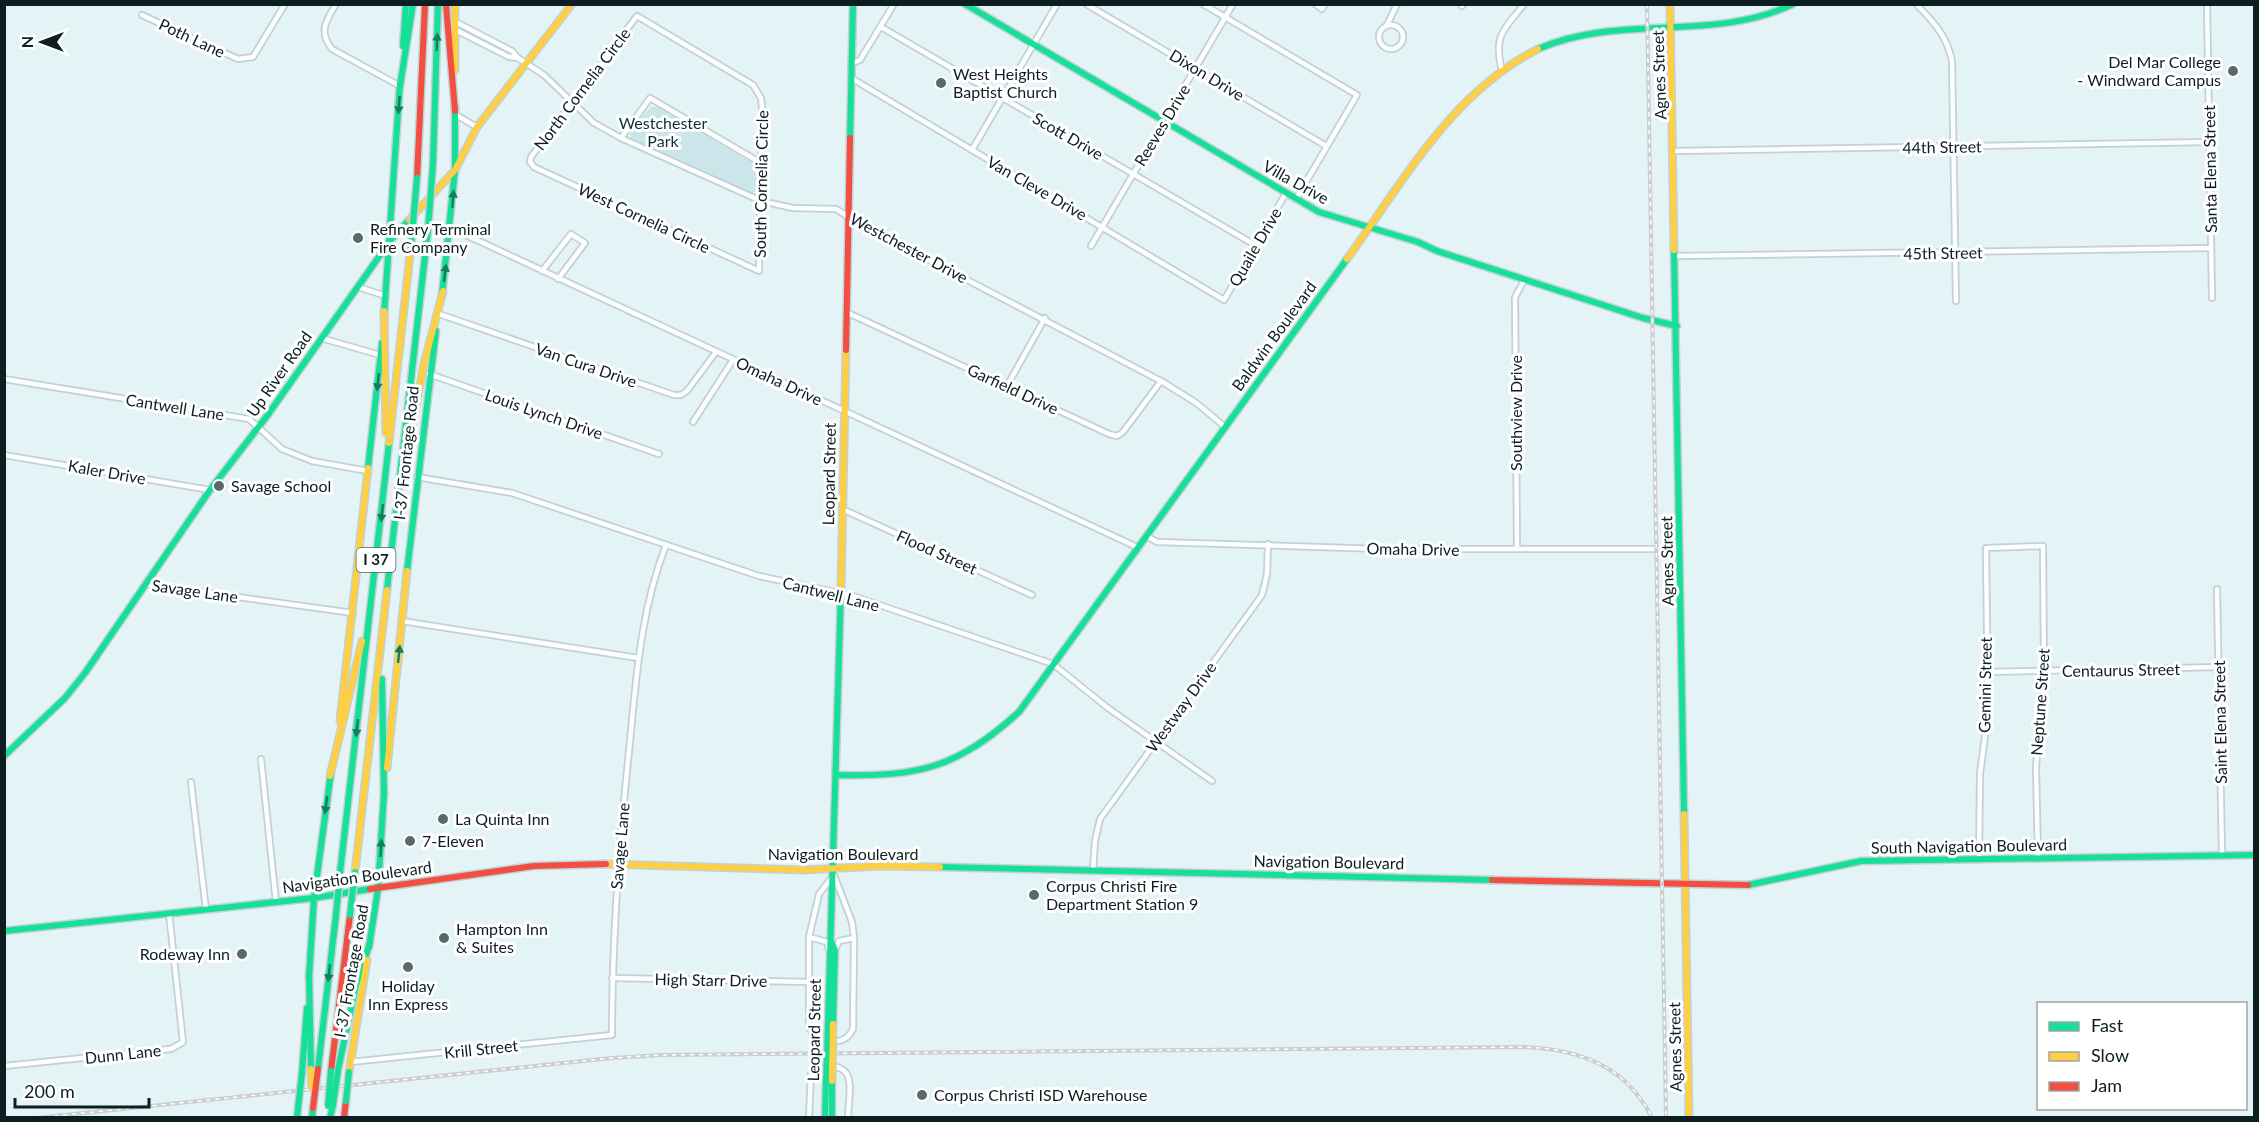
<svg xmlns="http://www.w3.org/2000/svg" width="2259" height="1122" font-family="Lato,sans-serif">
  <style>
    .green { fill: #cae6eb }
    .lines { fill: none; stroke-linecap: round; stroke-linejoin: round }
    .street-casing { stroke: #c2d1d4; stroke-width: 8 }
    .fast-casing { stroke: #c2d1d4; stroke-width: 9 }
    .slow-casing { stroke: #c2d1d4; stroke-width: 9 }
    .jam-casing { stroke: #c2d1d4; stroke-width: 9 }
    .street { stroke: #fbfdfe; stroke-width: 4.5 }
    .fast { stroke: #16e098; stroke-width: 6 }
    .slow { stroke: #ffcf43; stroke-width: 6 }
    .jam { stroke: #f24e42; stroke-width: 6 }
    .rail-casing { stroke: #cacecf; stroke-width: 4 }
    .rail { stroke: #fff; stroke-width: 1.5; stroke-dasharray: 4.5; stroke-linecap: butt }
    .fast-bridge-casing { stroke: #c2d1d4; stroke-width: 9; stroke-linecap: butt }
    .slow-bridge-casing { stroke: #c2d1d4; stroke-width: 9; stroke-linecap: butt }
    .jam-bridge-casing { stroke: #c2d1d4; stroke-width: 9; stroke-linecap: butt }
    .fast-bridge { stroke: #16e098; stroke-width: 6 }
    .slow-bridge { stroke: #ffcf43; stroke-width: 6 }
    .jam-bridge { stroke: #f24e42; stroke-width: 6 }
    .oneway { fill: #117f5c }
    .poi-dot { fill: #58696c; stroke: #fff; stroke-width: 2 }
    .labels { text-anchor: middle; stroke-width: 6; stroke-linejoin: round; paint-order: stroke }
    .shield { fill: #fff; stroke: #556264; stroke-width: 1.5 }
    .shield-label { font-size: 15px; font-weight: bold; fill: #0c1e21 }
    .street-label { font-size: 16px; fill: #0c1e21; stroke: #fff }
    .poi-label { font-size: 16px; fill: #0c1e21; stroke: #fff; text-anchor: start }
    .park-label { font-size: 16px; fill: #0b3137; stroke: #fff }
  </style>
  <rect width="100%" height="100%" fill="#e4f3f6"/>
  <path class="green" d="M651,107H657L756,165L757,191L752,193L631,138L629,131Z"/>
  <g class="lines">
    <g class="street-casing">
      <g id="street">
        <path d="M336,4C326,21 318,32 332,49L400,86"/>
        <path d="M1086,4L1326,146"/>
        <path d="M1203,4L1357,95L1296,199"/>
        <path d="M1315,4L1322,9L1325,4"/>
        <path d="M1460,4L1462,6"/>
        <path d="M1916,4C1934,22 1947,36 1952,61L1956,301"/>
        <path d="M2207,4L2212,298"/>
        <path d="M142,15L238,59L253,57L285,4"/>
        <path d="M637,16L753,85L761,98L762,107L759,271L534,167L530,162L531,157Z"/>
        <path d="M454,21L512,51L518,58L544,75L594,123L621,138L761,201L793,208L836,209L860,224L1161,381L1195,402L1224,426"/>
        <path d="M1387,25L1397,4"/>
        <circle cx="1391" cy="37" r="12"/>
        <path d="M881,27L1255,245"/>
        <path d="M454,29L509,57L518,58"/>
        <path d="M851,64L860,60L894,4"/>
        <path d="M1501,67C1494,34 1504,30 1524,4"/>
        <path d="M851,78L1224,300L1286,193"/>
        <path d="M456,115L477,127"/>
        <path d="M621,138L650,98L761,163"/>
        <path d="M972,150L1057,4"/>
        <path d="M1674,151L2210,142"/>
        <path d="M451,228L1139,548"/>
        <path d="M1091,246L1233,4"/>
        <path d="M1675,256L2211,248"/>
        <path d="M542,271L571,234L585,243L558,279"/>
        <path d="M358,287L386,296"/>
        <path d="M846,312L1109,434L1117,436L1123,432L1161,381"/>
        <path d="M439,314L674,395H681L687,391L716,352"/>
        <path d="M321,338L380,355"/>
        <path d="M429,374L659,454"/>
        <path d="M4,379L249,419L282,449L312,461L368,471"/>
        <path d="M1007,386L1045,318"/>
        <path d="M693,422L733,360"/>
        <path d="M4,455L210,490"/>
        <path d="M417,477L512,493L759,576L853,596L1053,664L1108,708L1212,781"/>
        <path d="M842,509L1032,595"/>
        <path d="M1147,536L1157,542L1383,549H1680"/>
        <path d="M1517,549L1515,297L1525,279"/>
        <path d="M145,584L353,613"/>
        <path d="M2217,589L2222,855"/>
        <path d="M402,621L638,658"/>
        <path d="M1987,672L2220,667"/>
        <path d="M261,759L276,902"/>
        <path d="M191,782L206,910"/>
        <path d="M1979,858L1980,774L1988,713L1986,548L2043,546L2044,671L2036,767L2038,858"/>
        <path d="M1093,870L1095,841L1100,819L1262,595L1267,574L1268,544"/>
        <path d="M834,875L852,922L854,938L853,1029C846,1044 834,1042 818,1041L809,1028V937L819,894Z"/>
        <path d="M809,937L827,942L829,950"/>
        <path d="M835,950L839,941L854,938"/>
        <path d="M612,978L809,982"/>
        <path d="M350,1062L612,1035C612,940 619,846 629,751C636,681 640,612 666,545"/>
        <path d="M4,1066L171,1049L183,1042L169,913"/>
        <path d="M809,1118L811,1073L817,1066C859,1062 849,1086 848,1118"/>
      </g>
    </g>
    <g class="fast-casing">
      <g id="fast">
        <path d="M965,4L1319,212L1418,242L1437,251L1643,318L1677,326"/>
        <path d="M403,46L406,4"/>
        <path d="M1538,49C1620,13 1712,43 1793,4"/>
        <path d="M400,86L413,4"/>
        <path d="M850,138L853,4"/>
        <path d="M433,164L438,4"/>
        <path d="M1674,250L1684,814"/>
        <path d="M442,295L455,170V107"/>
        <path d="M384,315L400,83"/>
        <path d="M368,468L382,343"/>
        <path d="M407,571L436,331"/>
        <path d="M387,590L428,230"/>
        <path d="M382,679L384,795"/>
        <path d="M4,756L65,698L85,673L210,490L267,416L390,241L409,220"/>
        <path d="M837,775C919,777 957,768 1019,712L1347,259"/>
        <path d="M940,867L1492,880"/>
        <path d="M340,873L389,443"/>
        <path d="M1748,885L1861,861L2254,855"/>
        <path d="M4,931L314,898L370,889"/>
        <path d="M832,943L835,950L833,1024"/>
        <path d="M369,947L378,889L384,793"/>
        <path d="M309,973L311,1069"/>
        <path d="M309,977L314,898L331,772"/>
        <path d="M828,1024L841,588"/>
        <path d="M318,1069L336,915"/>
        <path d="M338,1070L356,985L370,943"/>
        <path d="M302,1073L307,1008"/>
        <path d="M832,1081V1118"/>
        <path d="M297,1118L298,1108"/>
        <path d="M312,1118L313,1108"/>
        <path d="M330,1118L333,1105"/>
        <path d="M825,1118L826,1081"/>
      </g>
    </g>
    <g class="slow-casing">
      <g id="slow">
        <path d="M455,4V70"/>
        <path d="M1670,4L1674,250"/>
        <path d="M409,220L455,170L477,127L572,4"/>
        <path d="M1347,259C1403,182 1451,93 1538,49"/>
        <path d="M384,311L386,433"/>
        <path d="M389,443L411,246"/>
        <path d="M407,454L424,364L443,291"/>
        <path d="M841,588L846,350"/>
        <path d="M340,721L368,468"/>
        <path d="M387,768L407,571"/>
        <path d="M330,776L362,641"/>
        <path d="M1684,814L1689,1118"/>
        <path d="M606,864L804,870L879,866L940,867"/>
        <path d="M355,872L387,590"/>
        <path d="M349,1072L367,960"/>
      </g>
    </g>
    <g class="jam-casing">
      <g id="jam">
        <path d="M446,4L455,111"/>
        <path d="M417,178L425,4"/>
        <path d="M846,350L850,138"/>
        <path d="M1492,880L1748,885"/>
        <path d="M370,889L534,866L606,864"/>
        <path d="M331,1071L350,915"/>
        <path d="M344,1118L346,1101"/>
      </g>
    </g>
    <use href="#street" class="street"/>
    <use href="#fast" class="fast"/>
    <use href="#slow" class="slow"/>
    <use href="#jam" class="jam"/>
    <g class="rail-casing">
      <g id="rail">
        <path d="M1647,4L1666,1118"/>
        <path d="M36,1118L612,1058L662,1055L1523,1047C1578,1049 1626,1065 1652,1118"/>
      </g>
    </g>
    <use href="#rail" class="rail"/>
    <g class="fast-bridge-casing">
      <g id="fast-bridge">
        <path d="M428,230L433,164"/>
        <path d="M411,246L417,178"/>
        <path d="M336,915L340,873"/>
        <path d="M350,915L355,872"/>
        <path d="M826,1081L828,1024"/>
        <path d="M346,1101L349,1072"/>
        <path d="M333,1105L338,1070"/>
        <path d="M328,1106L331,1071"/>
        <path d="M298,1108L302,1073"/>
      </g>
    </g>
    <g class="slow-bridge-casing">
      <g id="slow-bridge">
        <path d="M311,1069L312,1088"/>
        <path d="M832,1081L833,1024"/>
      </g>
    </g>
    <g class="jam-bridge-casing">
      <path id="jam-bridge" d="M313,1108L318,1069"/>
    </g>
    <use href="#fast-bridge" class="fast-bridge"/>
    <use href="#slow-bridge" class="slow-bridge"/>
    <use href="#jam-bridge" class="jam-bridge"/>
  </g>
  <defs><path id="oneway-solid" d="M-6-.8H1V-3.2L6.5 0L1 3.2V.8H-6Z" transform="scale(1.5)"/></defs>
  <g class="oneway">
    <use href="#oneway-solid" transform="translate(437 42) rotate(-88)"/>
    <use href="#oneway-solid" transform="translate(399 105) rotate(94)"/>
    <use href="#oneway-solid" transform="translate(453 199) rotate(-86)"/>
    <use href="#oneway-solid" transform="translate(445 273) rotate(-83)"/>
    <use href="#oneway-solid" transform="translate(378 382) rotate(96)"/>
    <use href="#oneway-solid" transform="translate(382 513) rotate(97)"/>
    <use href="#oneway-solid" transform="translate(399 654) rotate(-84)"/>
    <use href="#oneway-solid" transform="translate(357 728) rotate(96)"/>
    <use href="#oneway-solid" transform="translate(326 805) rotate(98)"/>
    <use href="#oneway-solid" transform="translate(381 848) rotate(-87)"/>
    <use href="#oneway-solid" transform="translate(329 973) rotate(96)"/>
  </g>
  <g class="poi-dot">
    <circle cx="2233" cy="71" r="6"/>
    <circle cx="941" cy="83" r="6"/>
    <circle cx="358" cy="238" r="6"/>
    <circle cx="219" cy="486" r="6"/>
    <circle cx="443" cy="819" r="6"/>
    <circle cx="410" cy="841" r="6"/>
    <circle cx="1034" cy="895" r="6"/>
    <circle cx="444" cy="938" r="6"/>
    <circle cx="242" cy="954" r="6"/>
    <circle cx="408" cy="967" r="6"/>
    <circle cx="922" cy="1095" r="6"/>
  </g>
  <g class="labels">
    <rect class="shield" x="356.5" y="548" width="39" height="24" rx="4.5"/>
    <g class="shield-label">
      <text x="376" y="565">I 37</text>
    </g>
    <g class="street-label">
      <text transform="translate(192 38) rotate(25)" y="6">Poth Lane</text>
      <text transform="translate(1207 75) rotate(31)" y="6">Dixon Drive</text>
      <text transform="translate(1659 75) rotate(-92)" y="6">Agnes Street</text>
      <text transform="translate(582 89) rotate(-53)" y="6">North Cornelia Circle</text>
      <text transform="translate(1162 125) rotate(-59)" y="6">Reeves Drive</text>
      <text transform="translate(1068 136) rotate(30)" y="6">Scott Drive</text>
      <text transform="translate(1942 147) rotate(-1)" y="6">44th Street</text>
      <text transform="translate(2210 169) rotate(-91)" y="6">Santa Elena Street</text>
      <text transform="translate(1296 182) rotate(29)" y="6">Villa Drive</text>
      <text transform="translate(761 184) rotate(-89)" y="6">South Cornelia Circle</text>
      <text transform="translate(1037 188) rotate(30)" y="6">Van Cleve Drive</text>
      <text transform="translate(644 218) rotate(25)" y="6">West Cornelia Circle</text>
      <text transform="translate(1255 247) rotate(-60)" y="6">Quaile Drive</text>
      <text transform="translate(909 248) rotate(28)" y="6">Westchester Drive</text>
      <text transform="translate(1943 253) rotate(-1)" y="6">45th Street</text>
      <text transform="translate(1274 336) rotate(-54)" y="6">Baldwin Boulevard</text>
      <text transform="translate(586 365) rotate(19)" y="6">Van Cura Drive</text>
      <text transform="translate(279 374) rotate(-55)" y="6">Up River Road</text>
      <text transform="translate(779 381) rotate(25)" y="6">Omaha Drive</text>
      <text transform="translate(1013 389) rotate(25)" y="6">Garfield Drive</text>
      <text transform="translate(175 407) rotate(9)" y="6">Cantwell Lane</text>
      <text transform="translate(1516 413) rotate(-90)" y="6">Southview Drive</text>
      <text transform="translate(544 414) rotate(19)" y="6">Louis Lynch Drive</text>
      <text transform="translate(406 453) rotate(-84)" y="6">I-37 Frontage Road</text>
      <text transform="translate(107 472) rotate(10)" y="6">Kaler Drive</text>
      <text transform="translate(829 474) rotate(-89)" y="6">Leopard Street</text>
      <text transform="translate(1413 549) rotate(1)" y="6">Omaha Drive</text>
      <text transform="translate(937 552) rotate(24)" y="6">Flood Street</text>
      <text transform="translate(1667 561) rotate(-91)" y="6">Agnes Street</text>
      <text transform="translate(195 591) rotate(8)" y="6">Savage Lane</text>
      <text transform="translate(831 594) rotate(14)" y="6">Cantwell Lane</text>
      <text transform="translate(2121 670) rotate(-1)" y="6">Centaurus Street</text>
      <text transform="translate(1985 685) rotate(-89)" y="6">Gemini Street</text>
      <text transform="translate(2040 702) rotate(-86)" y="6">Neptune Street</text>
      <text transform="translate(1181 707) rotate(-54)" y="6">Westway Drive</text>
      <text transform="translate(2220 722) rotate(-91)" y="6">Saint Elena Street</text>
      <text transform="translate(620 846) rotate(-85)" y="6">Savage Lane</text>
      <text transform="translate(1969 846) rotate(-1)" y="6">South Navigation Boulevard</text>
      <text x="843" y="860">Navigation Boulevard</text>
      <text transform="translate(1329 862) rotate(1)" y="6">Navigation Boulevard</text>
      <text transform="translate(357 877) rotate(-8)" y="6">Navigation Boulevard</text>
      <text transform="translate(351 971) rotate(-80)" y="6">I-37 Frontage Road</text>
      <text transform="translate(711 980) rotate(1)" y="6">High Starr Drive</text>
      <text transform="translate(814 1030) rotate(-89)" y="6">Leopard Street</text>
      <text transform="translate(1675 1047) rotate(-91)" y="6">Agnes Street</text>
      <text transform="translate(481 1049) rotate(-6)" y="6">Krill Street</text>
      <text transform="translate(123 1054) rotate(-6)" y="6">Dunn Lane</text>
    </g>
    <g class="poi-label">
      <text x="2221" y="68" text-anchor="end">Del Mar College<tspan x="2221" dy="18">- Windward Campus</tspan></text>
      <text x="953" y="80">West Heights<tspan x="953" dy="18">Baptist Church</tspan></text>
      <text x="370" y="235">Refinery Terminal<tspan x="370" dy="18">Fire Company</tspan></text>
      <text x="231" y="492">Savage School</text>
      <text x="455" y="825">La Quinta Inn</text>
      <text x="422" y="847">7-Eleven</text>
      <text x="1046" y="892">Corpus Christi Fire<tspan x="1046" dy="18">Department Station 9</tspan></text>
      <text x="456" y="935">Hampton Inn<tspan x="456" dy="18">&amp; Suites</tspan></text>
      <text x="230" y="960" text-anchor="end">Rodeway Inn</text>
      <text x="408" y="992" text-anchor="middle">Holiday<tspan x="408" dy="18">Inn Express</tspan></text>
      <text x="934" y="1101">Corpus Christi ISD Warehouse</text>
    </g>
    <g class="park-label">
      <text x="663" y="129">Westchester<tspan x="663" dy="18">Park</tspan></text>
    </g>
  </g>
  <rect width="2259" height="1122" fill="none" stroke="#0c1e21" stroke-width="12"/>
  <rect x="2037" y="1002" width="210" height="108" fill="#ffffff" stroke="#9ea5a6" stroke-width="1.5"/>
  <rect x="2049" y="1022" width="30" height="9" fill="#16e098" stroke="#9ea5a6" stroke-width="1.5"/>
  <text x="2091" y="1032" font-size="18" fill="#0c1e21">Fast</text>
  <rect x="2049" y="1052" width="30" height="9" fill="#ffcf43" stroke="#9ea5a6" stroke-width="1.5"/>
  <text x="2091" y="1062" font-size="18" fill="#0c1e21">Slow</text>
  <rect x="2049" y="1082" width="30" height="9" fill="#f24e42" stroke="#9ea5a6" stroke-width="1.5"/>
  <text x="2091" y="1092" font-size="18" fill="#0c1e21">Jam</text>
  <g transform="translate(42 42) rotate(270)" stroke="#ffffff" stroke-width="4.5" paint-order="stroke">
  <path d="M0-4.5L10 22L0 15L-10 22Z" fill="#0c1e21"/>
  <text y="-9" font-size="16" font-weight="bold" text-anchor="middle" fill="#0c1e21">N</text>
  </g>
  <path d="M15 1098v9h134v-9" fill="none" stroke="#0c1e21" stroke-width="3"/>
  <text x="24" y="1098" font-size="18" fill="#0c1e21" stroke="#ffffff" stroke-width="4.5" paint-order="stroke">200 m</text>
</svg>
